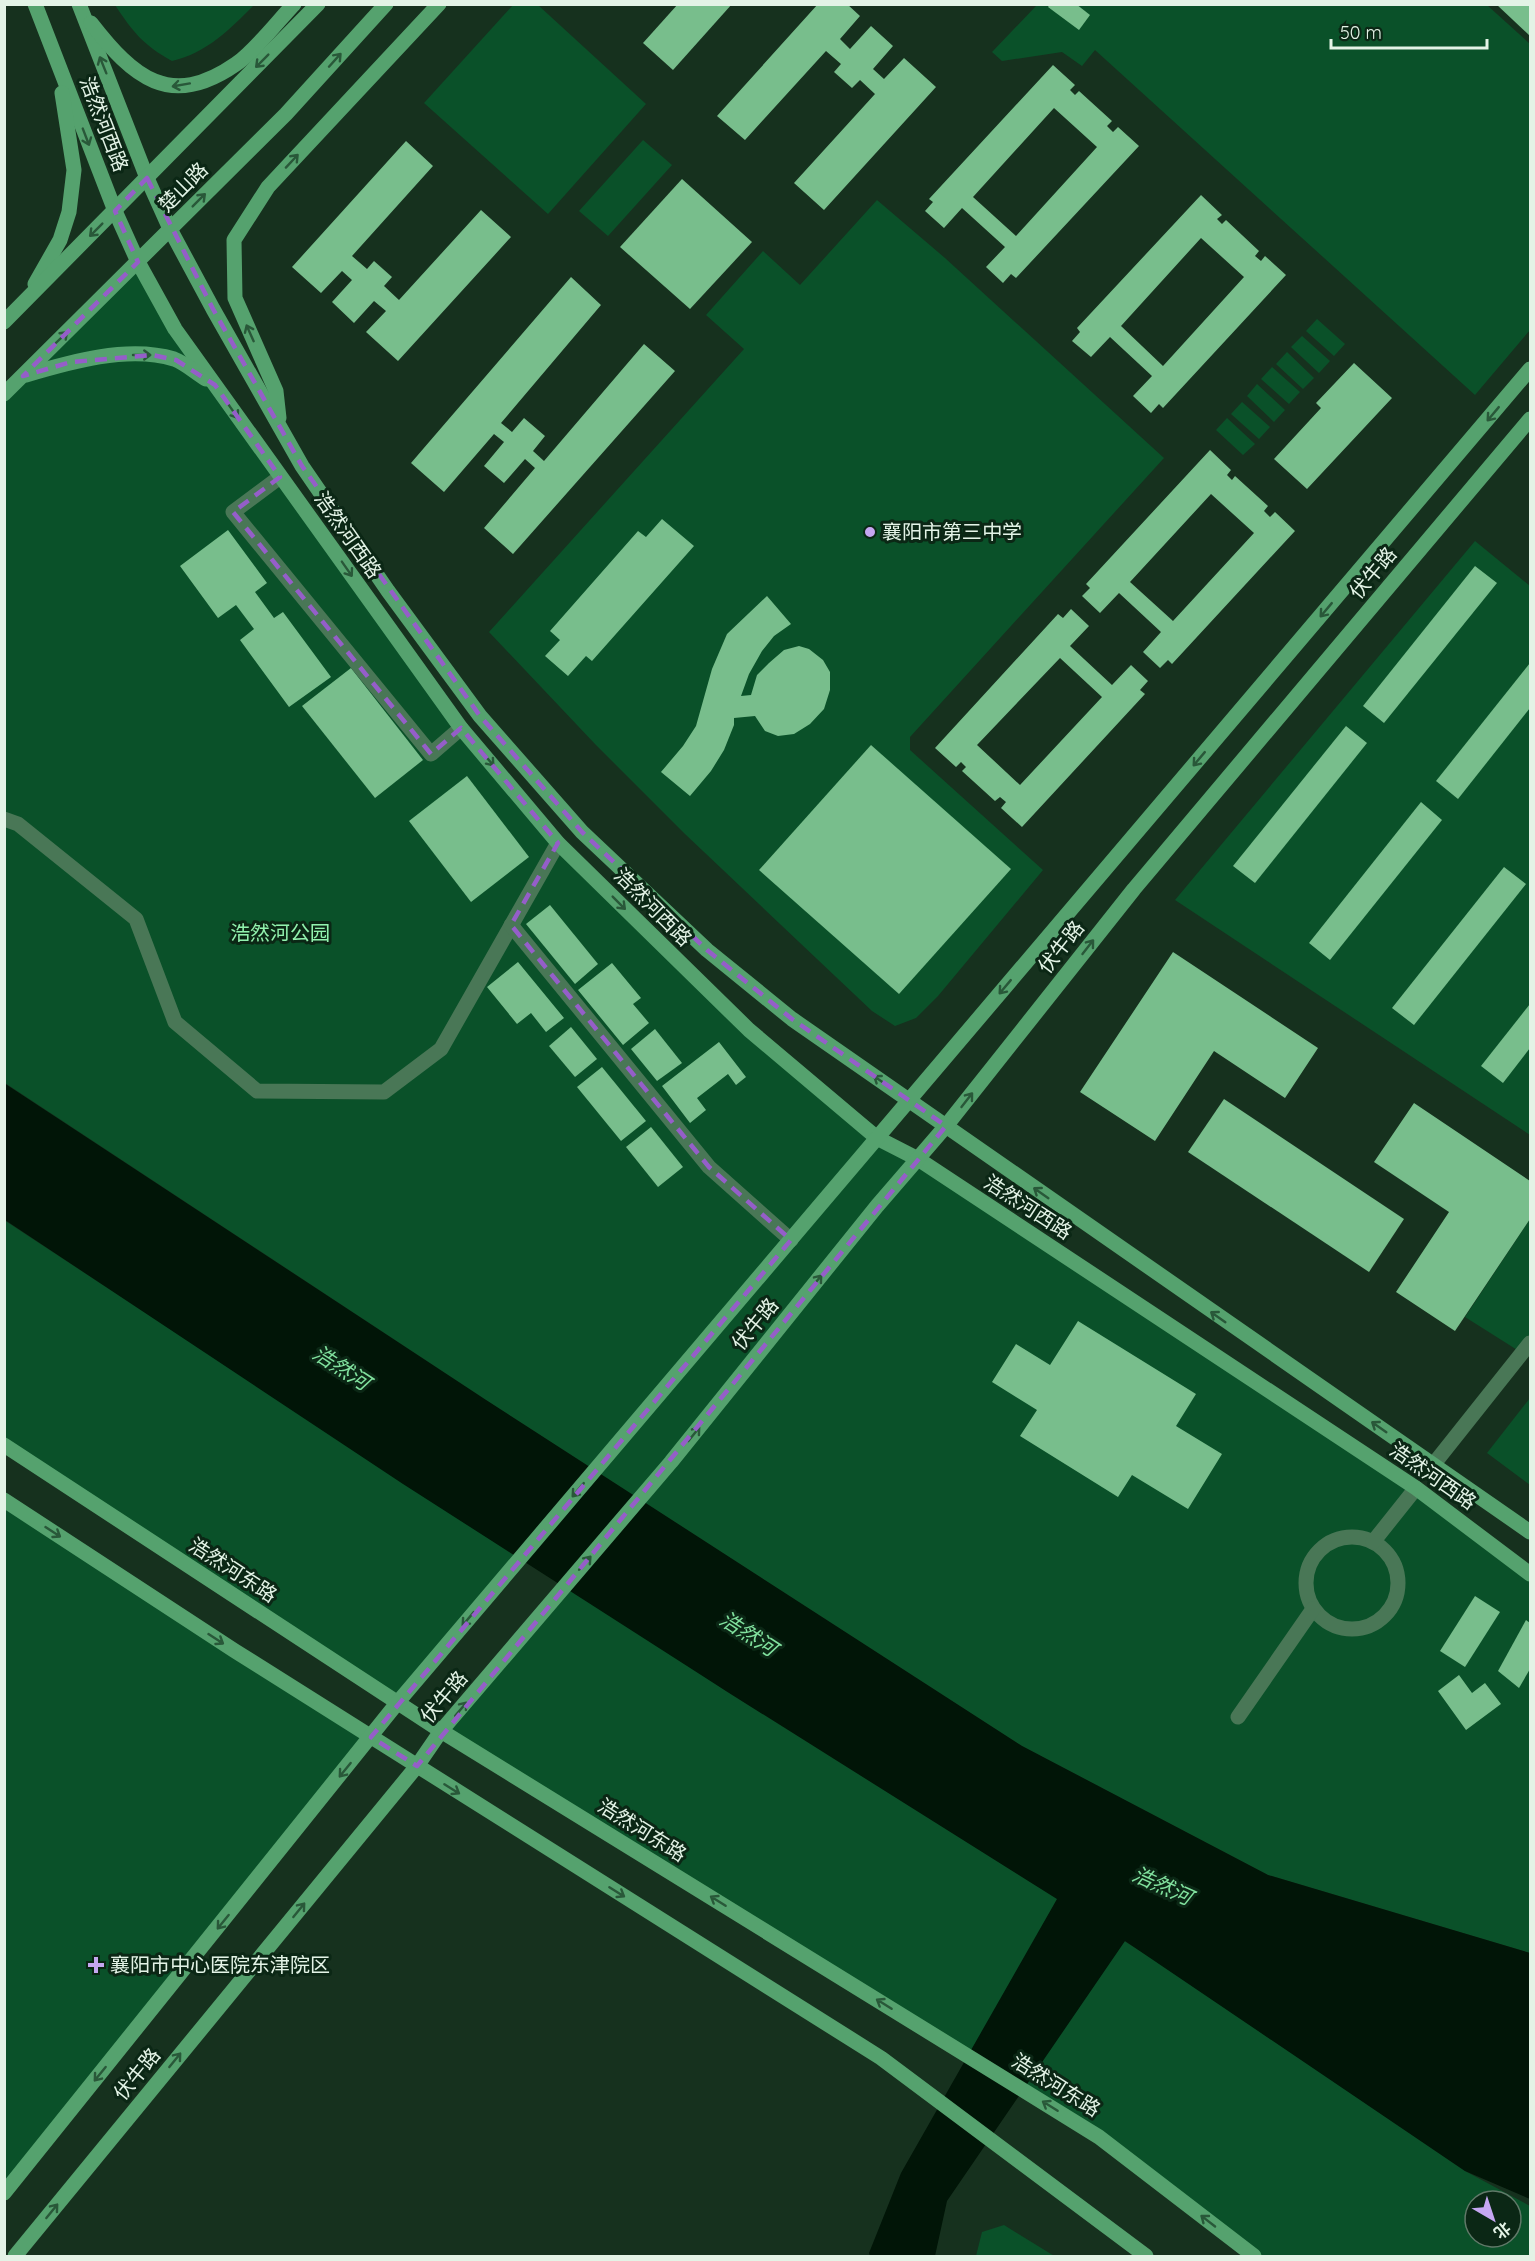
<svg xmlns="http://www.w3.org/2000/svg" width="1535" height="2261" font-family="Quicksand,'Noto Sans SC',sans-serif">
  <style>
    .green { fill: #0a5129; fill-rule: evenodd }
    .water { fill: #011507 }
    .building { fill: #78be8c; fill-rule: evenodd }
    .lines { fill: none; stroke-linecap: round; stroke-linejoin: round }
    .street { stroke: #497756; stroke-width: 15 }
    .secondary { stroke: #55a26e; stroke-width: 15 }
    .oneway { stroke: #295839 }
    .marked { fill: none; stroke: #955ec9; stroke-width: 4.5; stroke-dasharray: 12 8; stroke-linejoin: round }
    .poi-dot { fill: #c5a7f1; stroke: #0b2715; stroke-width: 2 }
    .labels { text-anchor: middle; stroke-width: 6; stroke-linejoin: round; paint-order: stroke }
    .street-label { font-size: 20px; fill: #e3f3e6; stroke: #0b2715 }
    .poi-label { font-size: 20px; fill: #e3f3e6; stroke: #0b2715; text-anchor: start }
    .park-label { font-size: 20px; fill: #92f2ae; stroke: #0b2715 }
    .water-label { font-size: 21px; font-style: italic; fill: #81e19e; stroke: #0b2715 }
  </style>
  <rect width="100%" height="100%" fill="#16311e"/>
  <g class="green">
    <path d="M115,5H254C230,29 207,53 172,61C143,45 133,32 115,5Z"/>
    <path d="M538,5L646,104L548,214L424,103L513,5Z"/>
    <path d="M1037,5H1487L1530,44V330L1475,395L1095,50L1082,66L1062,52L1002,61L992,52Z"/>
    <path d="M643,140L672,165L608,236L579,211Z"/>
    <path d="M877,200L945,258L1164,458L910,737V750L1043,870L938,996L916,1018L895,1026L872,1011L685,834L595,744L489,632L744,349L706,315L763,251L800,285Z"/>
    <path d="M138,262L367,599L558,843L749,1030L918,1159L1530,1574V1953L1268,1875L1022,1746L486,1400L5,1083V394Z"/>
    <path d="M1317,319L1345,344L1334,356L1306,331Z"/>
    <path d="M1302,336L1330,361L1319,373L1291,347Z"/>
    <path d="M1287,352L1314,378L1303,389L1276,364Z"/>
    <path d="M1272,367L1300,392L1289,404L1261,379Z"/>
    <path d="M1257,384L1285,410L1274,422L1247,396Z"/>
    <path d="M1242,402L1270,427L1259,439L1231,414Z"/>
    <path d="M1227,418L1255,444L1243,455L1216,430Z"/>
    <path d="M1475,541L1530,586V1135L1175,900Z"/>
    <path d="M1530,1219V1343L1522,1353L1465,1317Z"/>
    <path d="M4,1220L520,1559L398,1702L5,1445Z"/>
    <path d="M1530,1398V1485L1487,1453Z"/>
    <path d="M5,1500L371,1737L5,2192Z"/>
    <path d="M567,1584L726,1691L1153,1959L1465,2171L1530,2206V2256H1252L1099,2137L442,1731ZM1475,2201H1511V2237H1475Z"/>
    <path d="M1004,2225L1051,2254L1055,2256H976L982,2232Z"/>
  </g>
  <path class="water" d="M4,1083L486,1400L1022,1746L1268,1875L1530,1953V2199L1465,2171L1125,1941L947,2201L935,2256H870L869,2253L901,2173L1057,1899L726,1691L403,1484L5,1220Z"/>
  <g class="building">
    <path d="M678,4H732L673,70L643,43Z"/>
    <path d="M818,4H847L860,16L840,39L850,49L871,26L893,46L873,69L884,79L904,58L936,87L824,210L794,183L875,94L860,80L852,88L834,72L841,64L826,51L745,140L717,116Z"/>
    <path d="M1050,4H1076L1090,15L1079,30L1048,7Z"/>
    <path d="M1496,4H1530V36Z"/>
    <path d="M1053,65L1075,85L1070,90L1075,95L1079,91L1112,121L1107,126L1113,132L1118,127L1139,146L1016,278L1011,274L1003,283L986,267L1005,247L962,208L944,228L925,211L933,202L929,199ZM1054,108L1097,147L1016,236L973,197Z"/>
    <path d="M406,141L433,166L352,256L367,269L374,261L392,277L384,286L399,300L481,210L511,237L398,361L366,332L386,311L374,301L354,323L332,302L352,280L342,271L321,293L292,267Z"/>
    <path d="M682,179L752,242L690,309L620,247Z"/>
    <path d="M1201,195L1222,215L1217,219L1222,224L1226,220L1259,251L1255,256L1261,261L1265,256L1286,275L1163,408L1159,404L1151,413L1133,396L1152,376L1110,337L1091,357L1072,341L1080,332L1077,328ZM1201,238L1244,277L1163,366L1121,326Z"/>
    <path d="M571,277L601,305L501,423L512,432L524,418L545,436L533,451L544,461L644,344L675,371L513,554L484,528L535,468L525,459L504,483L484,466L504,442L494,434L444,492L411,463Z"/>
    <path d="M1354,363L1392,398L1307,489L1274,459L1321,408L1316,403Z"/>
    <path d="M1210,450L1231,470L1227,475L1232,480L1235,476L1268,506L1264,511L1270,517L1275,512L1295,531L1172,664L1168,660L1160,668L1143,652L1161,632L1119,593L1100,613L1082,596L1090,588L1086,584ZM1211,494L1254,533L1173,621L1130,582Z"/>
    <path d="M662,519L694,546L592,661L586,656L568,676L545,656L560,640L550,631L638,531L646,537Z"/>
    <path d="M228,530L267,583L255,592L274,618L283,612L331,677L289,707L240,640L254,629L236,605L218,618L180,566Z"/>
    <path d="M1475,566L1497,583L1384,723L1363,706Z"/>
    <path d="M767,596L791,624L774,636L762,651L749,674L741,696L751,695L757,675L769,663L784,650L799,646L809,649L823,660L830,672V690L824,709L810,724L794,734L778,736L765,731L755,716L734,718V725L724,750L711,771L690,796L661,772L683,746L696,726L712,669L727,634Z"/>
    <path d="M1071,609L1089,626L1070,646L1112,685L1131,665L1148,681L1140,690L1145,694L1022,827L1001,808L1006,802L1000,797L995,801L962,771L966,767L961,762L956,767L935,748L1058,614L1063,618ZM1060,658L1102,697L1020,785L977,745Z"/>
    <path d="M1530,663V708L1458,799L1436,781Z"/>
    <path d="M351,668L423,760L375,798L302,706Z"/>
    <path d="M1346,726L1367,743L1255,883L1233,866Z"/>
    <path d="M871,745L1011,869L899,994L759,870Z"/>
    <path d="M467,776L529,857L471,902L409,821Z"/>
    <path d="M1421,802L1442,820L1330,960L1309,943Z"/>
    <path d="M1504,867L1526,884L1414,1025L1392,1008Z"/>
    <path d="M550,905L598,964L575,984L526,924Z"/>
    <path d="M1173,952L1318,1048L1285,1098L1214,1051L1155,1141L1080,1092Z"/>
    <path d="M518,962L564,1018L546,1032L531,1013L517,1024L487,987Z"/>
    <path d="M612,963L641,998L633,1004L649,1023L623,1045L578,990Z"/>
    <path d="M1530,1004V1048L1503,1083L1481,1066Z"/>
    <path d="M571,1027L597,1059L575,1077L549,1046Z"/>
    <path d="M655,1029L682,1063L657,1081L631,1049Z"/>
    <path d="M719,1042L746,1077L736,1085L728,1074L697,1098L706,1110L690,1123L662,1086Z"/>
    <path d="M602,1067L646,1121L621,1141L577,1087Z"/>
    <path d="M1224,1099L1404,1219L1369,1272L1188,1152Z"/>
    <path d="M1414,1103L1530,1181V1219L1455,1331L1396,1292L1449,1212L1374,1162Z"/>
    <path d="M651,1127L683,1167L658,1187L626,1147Z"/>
    <path d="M1078,1321L1196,1394L1176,1426L1222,1454L1188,1509L1132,1475L1118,1497L1020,1436L1037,1410L992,1382L1016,1344L1050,1365Z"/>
    <path d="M1475,1596L1500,1612L1465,1667L1440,1651Z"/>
    <path d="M1526,1620L1530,1623V1669L1519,1688L1498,1671Z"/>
    <path d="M1459,1675L1472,1693L1485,1683L1501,1704L1466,1730L1438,1691Z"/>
  </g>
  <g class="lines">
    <g class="street">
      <path d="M280,477L233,512L431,754L461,728"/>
      <path d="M4,819L18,824L136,919L175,1022L257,1091L384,1092L441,1049L558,843"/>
      <path d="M511,925L709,1167L791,1240"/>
      <path d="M1433,1465L1530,1343"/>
      <circle cx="1352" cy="1583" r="46"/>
      <path d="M1373,1542L1416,1488"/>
      <path d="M1238,1717L1313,1609"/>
    </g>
    <g class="secondary">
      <path d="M35,4L115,211L138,262L175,329L461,728L558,843L749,1030L877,1138L918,1159L1416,1488L1530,1574"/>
      <path d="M79,4L147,178L170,229L213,309L302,466L388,591L480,716L582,832L707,950L792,1019L1530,1532"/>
      <path d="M91,23C133,77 170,110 236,64C254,52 278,21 294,4"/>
      <path d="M35,284L60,240L69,212L74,170L62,93"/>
      <path d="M4,322L318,4"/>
      <path d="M26,375C70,362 128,345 174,359C185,363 196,373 206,379"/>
      <path d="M4,394L286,114L386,4"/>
      <path d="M279,418L276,391L235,298L234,240L268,187L439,4"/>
      <path d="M4,1445L441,1731L1099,2137L1254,2256"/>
      <path d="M4,1500L235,1651L881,2058L1146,2256"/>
      <path d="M4,2193L398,1702L1530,369"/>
      <path d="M15,2256L417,1766L441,1731L671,1462L877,1206L946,1126L1134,889L1530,419"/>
    </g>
  </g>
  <defs><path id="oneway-shaft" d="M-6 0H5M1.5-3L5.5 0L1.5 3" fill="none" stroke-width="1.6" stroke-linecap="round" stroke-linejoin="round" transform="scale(1.5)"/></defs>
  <g class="oneway">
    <use href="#oneway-shaft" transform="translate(335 60) rotate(-48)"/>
    <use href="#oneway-shaft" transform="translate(262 61) rotate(135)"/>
    <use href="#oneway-shaft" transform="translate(103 65) rotate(-112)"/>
    <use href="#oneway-shaft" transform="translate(181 85) rotate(170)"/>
    <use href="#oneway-shaft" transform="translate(86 137) rotate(69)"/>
    <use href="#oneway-shaft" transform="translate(292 161) rotate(-47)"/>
    <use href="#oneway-shaft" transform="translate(199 200) rotate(-45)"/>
    <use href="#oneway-shaft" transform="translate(96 230) rotate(135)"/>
    <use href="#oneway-shaft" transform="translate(250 333) rotate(-114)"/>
    <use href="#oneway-shaft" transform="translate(61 338) rotate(-44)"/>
    <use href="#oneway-shaft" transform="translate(142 355)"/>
    <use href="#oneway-shaft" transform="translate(233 411) rotate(55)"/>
    <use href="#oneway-shaft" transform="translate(1493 414) rotate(130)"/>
    <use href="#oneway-shaft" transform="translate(347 569) rotate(55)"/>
    <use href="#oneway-shaft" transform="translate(1326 610) rotate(130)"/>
    <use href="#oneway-shaft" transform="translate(488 759) rotate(50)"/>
    <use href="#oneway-shaft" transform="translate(1199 759) rotate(130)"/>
    <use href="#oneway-shaft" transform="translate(619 903) rotate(45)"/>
    <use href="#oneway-shaft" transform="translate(1088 947) rotate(-52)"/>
    <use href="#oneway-shaft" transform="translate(1005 987) rotate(130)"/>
    <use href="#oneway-shaft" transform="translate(881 1081) rotate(-145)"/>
    <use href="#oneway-shaft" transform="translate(967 1100) rotate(-52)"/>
    <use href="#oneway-shaft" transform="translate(1041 1193) rotate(-145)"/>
    <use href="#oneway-shaft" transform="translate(816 1282) rotate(-51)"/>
    <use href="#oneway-shaft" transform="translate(1218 1317) rotate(-145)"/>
    <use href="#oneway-shaft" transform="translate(1379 1427) rotate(-145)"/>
    <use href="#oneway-shaft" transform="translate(694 1434) rotate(-51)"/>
    <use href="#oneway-shaft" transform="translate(578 1490) rotate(130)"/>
    <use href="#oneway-shaft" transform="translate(53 1532) rotate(33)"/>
    <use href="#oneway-shaft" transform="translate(585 1563) rotate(-49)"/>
    <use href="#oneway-shaft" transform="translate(468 1619) rotate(130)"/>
    <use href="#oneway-shaft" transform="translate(216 1639) rotate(33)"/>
    <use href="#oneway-shaft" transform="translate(461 1709) rotate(-50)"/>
    <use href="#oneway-shaft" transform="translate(345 1770) rotate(129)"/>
    <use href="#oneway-shaft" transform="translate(452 1789) rotate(32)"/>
    <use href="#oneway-shaft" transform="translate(617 1892) rotate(32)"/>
    <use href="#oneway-shaft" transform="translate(718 1901) rotate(-148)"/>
    <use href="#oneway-shaft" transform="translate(299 1910) rotate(-51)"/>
    <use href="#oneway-shaft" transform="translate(223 1922) rotate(129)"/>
    <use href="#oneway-shaft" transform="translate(884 2004) rotate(-148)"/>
    <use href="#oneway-shaft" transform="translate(175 2060) rotate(-51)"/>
    <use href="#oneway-shaft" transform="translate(100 2074) rotate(129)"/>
    <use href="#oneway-shaft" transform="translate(1050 2106) rotate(-148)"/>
    <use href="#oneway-shaft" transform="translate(52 2211) rotate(-51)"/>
    <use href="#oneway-shaft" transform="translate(1208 2221) rotate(-142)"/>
  </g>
  <path class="marked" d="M147,178L213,309L302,466L480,716L582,832L707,950L792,1019L946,1126L417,1766L371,1737L791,1240L709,1167L511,925L558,843L461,728L431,754L233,512L280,477L215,385L176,360L152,355L71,362L23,376L138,262L115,211Z"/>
  <g class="poi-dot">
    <circle cx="870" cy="532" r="6"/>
    <path d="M93 1956h6v6h6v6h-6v6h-6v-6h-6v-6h6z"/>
  </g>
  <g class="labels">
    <g class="street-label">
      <text transform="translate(104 124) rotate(69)" y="7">浩然河西路</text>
      <text transform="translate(183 187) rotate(-45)" y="7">楚山路</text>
      <text transform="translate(348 535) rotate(55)" y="7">浩然河西路</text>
      <text transform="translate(1373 573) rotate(-50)" y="7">伏牛路</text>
      <text transform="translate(653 907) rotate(45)" y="7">浩然河西路</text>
      <text transform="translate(1061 947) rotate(-52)" y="7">伏牛路</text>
      <text transform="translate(1028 1207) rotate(33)" y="7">浩然河西路</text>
      <text transform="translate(755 1324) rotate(-51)" y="7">伏牛路</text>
      <text transform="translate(1433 1476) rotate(35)" y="7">浩然河西路</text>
      <text transform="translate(233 1570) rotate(33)" y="7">浩然河东路</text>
      <text transform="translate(444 1697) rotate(-50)" y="7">伏牛路</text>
      <text transform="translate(642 1830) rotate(32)" y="7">浩然河东路</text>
      <text transform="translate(137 2074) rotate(-51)" y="7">伏牛路</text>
      <text transform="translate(1056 2085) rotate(32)" y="7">浩然河东路</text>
    </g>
    <g class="poi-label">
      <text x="882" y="539">襄阳市第三中学</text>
      <text x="110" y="1972">襄阳市中心医院东津院区</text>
    </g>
    <g class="park-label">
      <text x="280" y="940">浩然河公园</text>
    </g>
    <g class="water-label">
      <text transform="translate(341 1368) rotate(33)" y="7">浩然河</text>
      <text transform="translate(748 1634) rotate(33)" y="7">浩然河</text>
      <text transform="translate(1162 1886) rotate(24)" y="7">浩然河</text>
    </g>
  </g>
  <rect width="1535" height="2261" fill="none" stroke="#e3f3e6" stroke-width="12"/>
  <g transform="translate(1493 2219) rotate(141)"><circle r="28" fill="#0b2715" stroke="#617969" stroke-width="1.5"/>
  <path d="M0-4.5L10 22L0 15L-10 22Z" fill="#c5a7f1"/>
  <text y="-9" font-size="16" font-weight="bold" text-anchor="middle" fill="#e3f3e6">北</text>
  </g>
  <path d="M1331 39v9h156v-9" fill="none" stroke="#e3f3e6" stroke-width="3"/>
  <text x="1340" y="39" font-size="18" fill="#e3f3e6" stroke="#0b2715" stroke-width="4.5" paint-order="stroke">50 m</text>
</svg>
